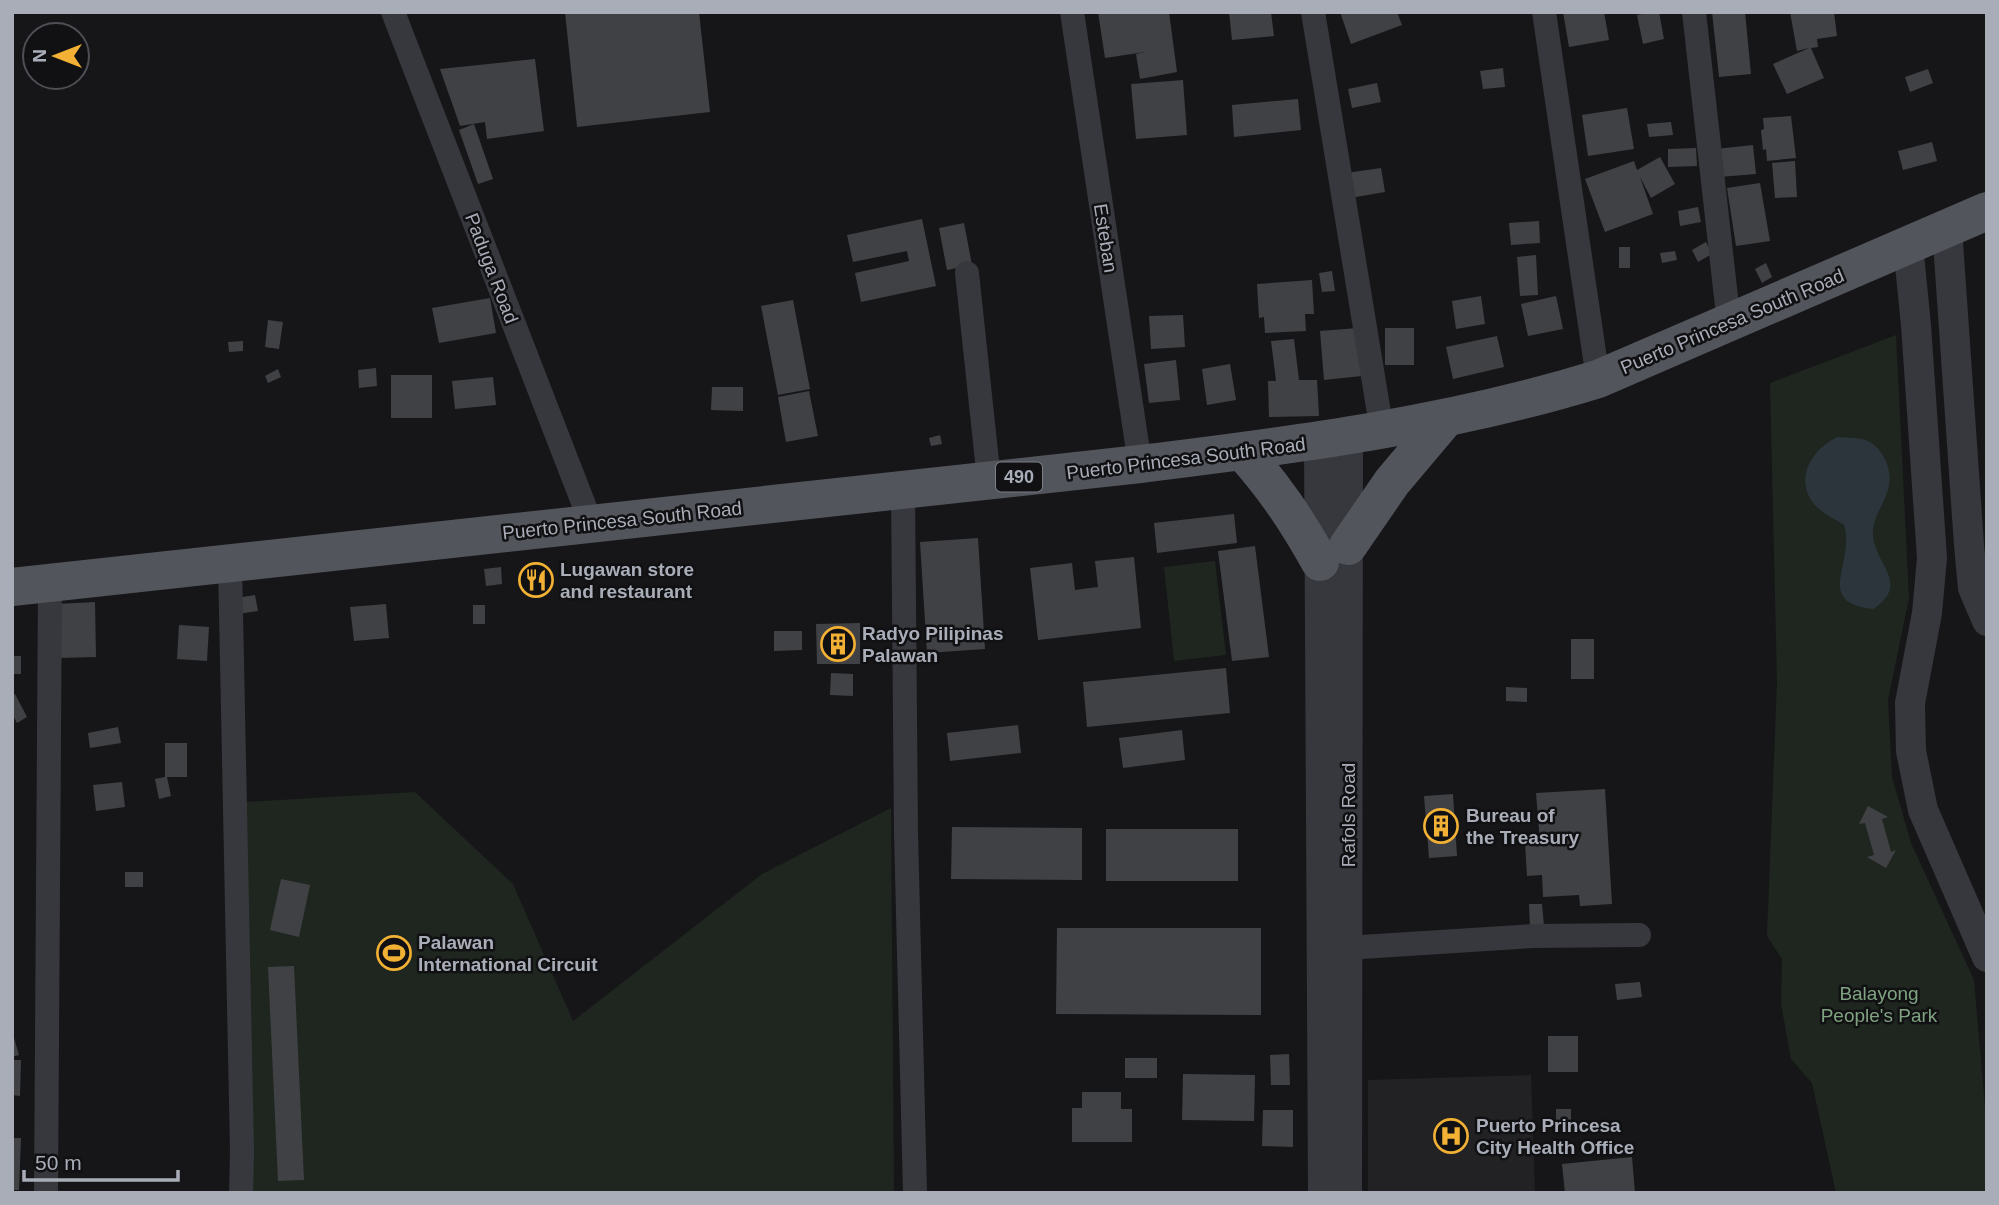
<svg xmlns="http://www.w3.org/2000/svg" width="1999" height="1205" font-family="Helvetica,sans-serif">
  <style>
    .built { fill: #222225 }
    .green { fill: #1e261f }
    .water { fill: #2c353c }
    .building { fill: #404145 }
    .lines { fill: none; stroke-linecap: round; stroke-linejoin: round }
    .minor { stroke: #37383d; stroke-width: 24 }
    .tertiary { stroke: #37383d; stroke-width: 30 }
    .primary { stroke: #53555c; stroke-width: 38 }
    .labels { text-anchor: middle; stroke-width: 5; stroke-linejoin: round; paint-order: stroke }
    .shield { fill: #111113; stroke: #7b7e86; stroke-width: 2 }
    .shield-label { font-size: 18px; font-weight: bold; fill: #a8adb8 }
    .street-label { font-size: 19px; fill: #a8adb8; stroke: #111113 }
    .poi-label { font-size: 19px; font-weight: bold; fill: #a8adb8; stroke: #111113; text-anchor: start }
    .park-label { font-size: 19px; fill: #7fa381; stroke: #111113 }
  </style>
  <rect width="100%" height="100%" fill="#161618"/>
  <path class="built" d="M1531,1075L1535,1193H1368V1080Z"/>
  <g class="green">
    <path d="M1896,335L1909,598L1888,700L1892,777L1911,843L1974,980L1987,1130V1193H1836L1812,1083L1791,1059L1781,1004L1782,959L1767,936L1777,682L1770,383Z"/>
    <path d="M1215,561L1226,655L1174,661L1164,567Z"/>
    <path d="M415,792L513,884L573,1021L762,874L891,808L894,1193H243L245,802Z"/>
  </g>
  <path class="water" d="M1838,437C1848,438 1862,437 1870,442C1884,450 1892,470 1889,485C1886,503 1871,518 1873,537C1878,568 1909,583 1874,609C1812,603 1856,563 1844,525C1834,518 1821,513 1813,503C1794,477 1813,448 1838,437Z"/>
  <g class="building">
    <path d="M565,12H699L710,112L577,127Z"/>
    <path d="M1098,12H1169L1177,72L1140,79L1136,54L1145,52L1105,58Z"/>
    <path d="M1229,12H1271L1274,36L1232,40Z"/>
    <path d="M1340,12H1397L1402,25L1351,44Z"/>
    <path d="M1563,12H1604L1609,40L1569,47Z"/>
    <path d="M1651,12H1659L1664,39L1643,44L1637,15Z"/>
    <path d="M1712,12H1745L1751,74L1719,77Z"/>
    <path d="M1790,12H1834L1837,36L1817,39L1818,47L1811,48L1824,78L1787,94L1773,64L1809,48L1797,51Z"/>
    <path d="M535,59L544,131L487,139L485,122L460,126L440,69Z"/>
    <path d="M1503,68L1505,87L1483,89L1480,71Z"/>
    <path d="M1928,69L1933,83L1910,92L1905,77Z"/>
    <path d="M1183,80L1187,135L1136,139L1131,84Z"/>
    <path d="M1377,83L1381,102L1352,108L1348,89Z"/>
    <path d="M1298,99L1301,130L1234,137L1232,105Z"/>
    <path d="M1627,108L1634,149L1588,156L1582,115Z"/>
    <path d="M1791,116L1796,158L1767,161L1766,149L1763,150L1761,130L1764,129L1763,118Z"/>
    <path d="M1671,122L1673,135L1649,137L1647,124Z"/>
    <path d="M474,124L493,179L478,184L459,130Z"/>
    <path d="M1932,142L1937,161L1903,170L1898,151Z"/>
    <path d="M1753,145L1756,174L1719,177L1716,149Z"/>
    <path d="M1696,148L1697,166L1668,167V149Z"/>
    <path d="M1660,157L1675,184L1651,198L1640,177L1653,214L1605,232L1585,179L1634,161L1637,170Z"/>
    <path d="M1795,161L1797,197L1775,198L1772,163Z"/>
    <path d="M1381,168L1385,192L1350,198L1346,173Z"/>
    <path d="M1760,183L1770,241L1736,246L1727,188Z"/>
    <path d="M1698,207L1701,222L1680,226L1678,211Z"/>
    <path d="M922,219L936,286L861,302L855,273L909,261L907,251L853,262L847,235Z"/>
    <path d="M1539,221L1540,243L1511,245L1509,223Z"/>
    <path d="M964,223L972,265L947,270L939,228Z"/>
    <path d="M1706,242L1712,254L1698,262L1692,250Z"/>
    <rect x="1619" y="247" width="11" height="21"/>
    <path d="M1675,251L1677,260L1662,263L1660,253Z"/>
    <path d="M1536,255L1538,295L1520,296L1517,257Z"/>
    <path d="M1766,263L1772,277L1762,283L1755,269Z"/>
    <path d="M1332,271L1335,291L1322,292L1319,273Z"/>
    <path d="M1312,280L1314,314H1305L1306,331L1265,333L1264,317L1259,318L1257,284Z"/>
    <path d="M1481,296L1485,324L1456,329L1452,301Z"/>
    <path d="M1556,296L1563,329L1528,336L1521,304Z"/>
    <path d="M490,298L496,333L439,343L432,308Z"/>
    <path d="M793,300L810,389L778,395L761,306Z"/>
    <path d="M1183,315L1185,347L1151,349L1149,316Z"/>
    <path d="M268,320L283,322L279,349L265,347Z"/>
    <path d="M1358,328L1362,376L1324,380L1320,331Z"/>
    <rect x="1385" y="328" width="29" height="37"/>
    <path d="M1497,336L1504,367L1453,379L1446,347Z"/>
    <path d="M1294,339L1299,380H1317L1319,416L1269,417L1268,381H1276L1271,341Z"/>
    <path d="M243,341V351L229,352L228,342Z"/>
    <path d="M1176,360L1180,400L1149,403L1144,364Z"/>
    <path d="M1230,364L1236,400L1207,405L1202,369Z"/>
    <path d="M376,368L377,386L359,388L358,370Z"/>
    <path d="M278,369L281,377L268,383L265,376Z"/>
    <rect x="391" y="375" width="41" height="43"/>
    <path d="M493,377L496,405L455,409L452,381Z"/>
    <path d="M712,387H743V411L711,410Z"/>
    <path d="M809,391L818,436L786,442L778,397Z"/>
    <path d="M940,435L942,444L931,446L929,438Z"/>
    <path d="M1234,514L1237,543L1157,553L1154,523Z"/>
    <path d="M978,538L985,649L927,653L920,542Z"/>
    <path d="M1255,546L1269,657L1232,661L1218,551Z"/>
    <path d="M1134,557L1141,628L1038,640L1030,568L1072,563L1075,590L1098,587L1095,561Z"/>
    <path d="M501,567L502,584L486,586L484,569Z"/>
    <path d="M255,595L258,611L238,614L236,598Z"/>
    <path d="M95,602L96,657L58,658L57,604Z"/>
    <path d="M386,604L389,638L354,641L350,607Z"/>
    <rect x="473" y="605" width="12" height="19"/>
    <path d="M860,623V664H817L816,624Z"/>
    <path d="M179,625L209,627L207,661L177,659Z"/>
    <path d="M774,631H802V650L774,651Z"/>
    <rect x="1571" y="639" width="23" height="40"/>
    <rect x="12" y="656" width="9" height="18"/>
    <path d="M1226,668L1230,713L1087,727L1083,682Z"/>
    <path d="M831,673L853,674V696L830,695Z"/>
    <path d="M1506,687L1527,688V702L1506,701Z"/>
    <path d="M15,694L27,717L17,723L12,714V695Z"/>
    <path d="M1018,725L1021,753L950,761L947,733Z"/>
    <path d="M118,727L121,743L90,748L88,733Z"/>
    <path d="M1182,730L1185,760L1123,768L1119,738Z"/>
    <path d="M165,743H187V777H167L171,796L159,799L155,779L165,777Z"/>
    <path d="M122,782L125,807L96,811L93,785Z"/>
    <path d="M1605,789L1612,904L1580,906L1579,895L1543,897L1542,875L1527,876L1525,843L1540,842L1536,793Z"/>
    <path d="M1453,794L1457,856L1429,858L1424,796Z"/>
    <path d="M1868,806L1888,817L1882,819L1891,852L1896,850L1886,868L1867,857L1874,855L1865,823L1859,824Z"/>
    <path d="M952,827L1082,828V880L951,879Z"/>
    <rect x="1106" y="829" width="132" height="52"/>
    <rect x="125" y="872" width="18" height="15"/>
    <path d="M281,879L310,885L299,937L270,930Z"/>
    <path d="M1529,904H1542L1544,926L1530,927Z"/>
    <path d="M1057,928H1261V1015L1056,1014Z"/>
    <path d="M294,966L304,1180L278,1181L268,967Z"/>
    <path d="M1640,982L1642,997L1617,1000L1615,984Z"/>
    <path d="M12,1031L19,1055L12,1057Z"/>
    <rect x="1548" y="1036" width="30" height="36"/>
    <path d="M1289,1054L1290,1085H1271L1270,1055Z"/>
    <rect x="1125" y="1058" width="32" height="20"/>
    <path d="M12,1060H21L20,1096L12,1095Z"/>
    <path d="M1183,1074L1255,1075L1254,1121L1182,1120Z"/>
    <path d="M1082,1092H1121V1109H1132V1142H1072V1108H1082Z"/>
    <rect x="1556" y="1109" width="15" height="18"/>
    <path d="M1263,1110H1293V1147L1262,1146Z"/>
    <path d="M12,1138H21L19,1190H12Z"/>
    <path d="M1632,1157L1635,1193H1565L1562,1164Z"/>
  </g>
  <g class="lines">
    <g class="minor">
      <path d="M393,12L591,523"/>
      <path d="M1072,12L1140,464"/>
      <path d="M1313,12L1382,431"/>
      <path d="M1544,12L1598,379"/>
      <path d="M1694,12L1729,324"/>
      <path d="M967,273L989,480"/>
      <path d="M903,489L906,833L915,1193"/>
      <path d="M230,563L242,1152L241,1193"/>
      <path d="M1330,949L1533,936L1639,935"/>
      <path d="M46,1193L50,583"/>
    </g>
    <g class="tertiary">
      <path d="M1947,228L1969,545L1973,588L1987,621"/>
      <path d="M1908,245L1916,325L1932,558L1927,613L1910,703L1911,751L1923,810L1987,957"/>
      <path d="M1319,442L1323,1193"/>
      <path d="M1347,1193L1348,437"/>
    </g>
    <g class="primary">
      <path d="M1243,452C1275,488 1296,519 1320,562"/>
      <path d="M1348,546L1392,482L1446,418"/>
      <path d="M12,587L1140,464C1295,445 1449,425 1598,379L1987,211"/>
    </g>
  </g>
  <defs>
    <g id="restaurant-ring" transform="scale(1.75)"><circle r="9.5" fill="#111113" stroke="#f2b134" stroke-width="1.5"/><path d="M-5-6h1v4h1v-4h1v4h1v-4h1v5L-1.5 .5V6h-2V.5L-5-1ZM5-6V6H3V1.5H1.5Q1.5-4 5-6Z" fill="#f2b134"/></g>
    <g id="building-ring" transform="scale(1.75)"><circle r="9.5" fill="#111113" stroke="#f2b134" stroke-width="1.5"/><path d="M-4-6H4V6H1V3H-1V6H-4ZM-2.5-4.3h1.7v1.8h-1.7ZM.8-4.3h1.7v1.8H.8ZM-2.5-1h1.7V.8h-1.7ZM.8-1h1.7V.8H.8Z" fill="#f2b134"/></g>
    <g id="stadium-ring" transform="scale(1.75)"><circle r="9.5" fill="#111113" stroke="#f2b134" stroke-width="1.5"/><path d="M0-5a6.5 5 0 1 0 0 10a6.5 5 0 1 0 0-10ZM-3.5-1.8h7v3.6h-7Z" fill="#f2b134"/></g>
    <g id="hospital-ring" transform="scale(1.75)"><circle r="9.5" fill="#111113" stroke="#f2b134" stroke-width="1.5"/><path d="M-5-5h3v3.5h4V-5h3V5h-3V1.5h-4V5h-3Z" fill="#f2b134"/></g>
  </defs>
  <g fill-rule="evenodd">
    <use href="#restaurant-ring" x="536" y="580"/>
    <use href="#building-ring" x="838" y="644"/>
    <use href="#building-ring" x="1441" y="826"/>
    <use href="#stadium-ring" x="394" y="953"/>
    <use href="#hospital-ring" x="1451" y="1136"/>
  </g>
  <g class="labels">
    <rect class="shield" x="996" y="462.5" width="46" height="29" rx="5"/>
    <g class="shield-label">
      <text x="1019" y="483">490</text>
    </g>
    <g class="street-label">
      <text transform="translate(1106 238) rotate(81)" y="7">Esteban</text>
      <text transform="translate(492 268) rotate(69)" y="7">Paduga Road</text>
      <text transform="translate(1732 321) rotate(-23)" y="7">Puerto Princesa South Road</text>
      <text transform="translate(1186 458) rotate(-7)" y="7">Puerto Princesa South Road</text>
      <text transform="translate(622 520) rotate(-6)" y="7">Puerto Princesa South Road</text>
      <text transform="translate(1348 815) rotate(-90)" y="7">Rafols Road</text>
    </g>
    <g class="poi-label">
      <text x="560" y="576">Lugawan store<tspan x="560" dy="22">and restaurant</tspan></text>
      <text x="862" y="640">Radyo Pilipinas<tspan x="862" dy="22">Palawan</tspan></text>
      <text x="1466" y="822">Bureau of<tspan x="1466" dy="22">the Treasury</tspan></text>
      <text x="418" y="949">Palawan<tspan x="418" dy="22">International Circuit</tspan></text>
      <text x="1476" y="1132">Puerto Princesa<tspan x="1476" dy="22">City Health Office</tspan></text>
    </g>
    <g class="park-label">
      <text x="1879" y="1000">Balayong<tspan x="1879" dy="22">People's Park</tspan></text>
    </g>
  </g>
  <rect width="1999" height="1205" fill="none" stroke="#a8adb8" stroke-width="28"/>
  <g transform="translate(56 56) rotate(270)"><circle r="33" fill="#111113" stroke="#4d4f55" stroke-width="2"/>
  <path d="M0-5L12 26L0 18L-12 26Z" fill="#f2b134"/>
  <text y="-10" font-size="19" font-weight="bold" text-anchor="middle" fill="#a8adb8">N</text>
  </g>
  <path d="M24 1170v10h154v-10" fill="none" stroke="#a8adb8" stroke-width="3.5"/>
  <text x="35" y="1170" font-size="21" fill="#a8adb8" stroke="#111113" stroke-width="5" paint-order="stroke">50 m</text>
</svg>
